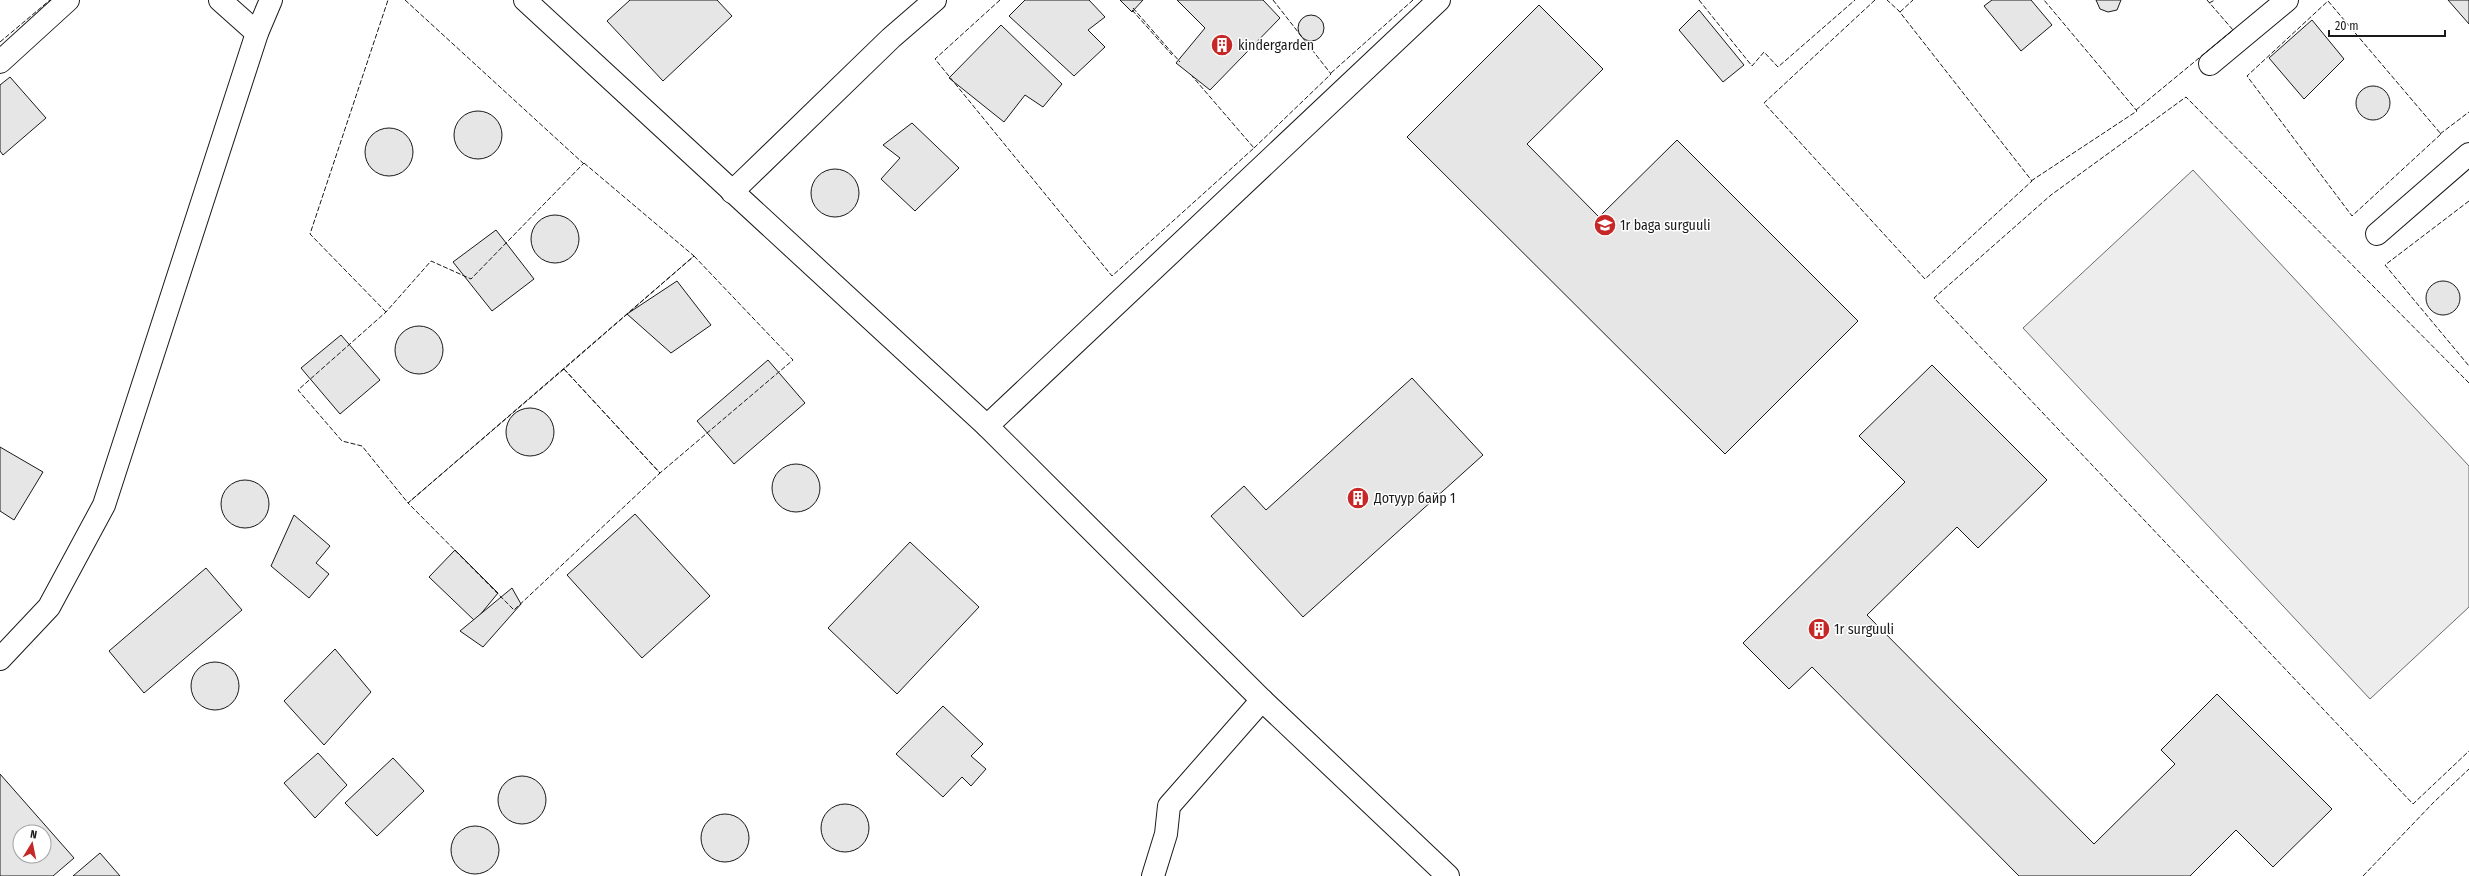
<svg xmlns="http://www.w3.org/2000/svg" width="2469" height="876" font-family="'Fira Sans Condensed',sans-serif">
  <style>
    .built { fill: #ededed; stroke: #6a6a6a }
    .building { fill: #e6e6e6; stroke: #1a1a1a; fill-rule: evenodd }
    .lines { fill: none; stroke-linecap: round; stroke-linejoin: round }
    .minor-casing { stroke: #1a1a1a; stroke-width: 24 }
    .minor { stroke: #fff; stroke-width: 22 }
    .fence { stroke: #1a1a1a; stroke-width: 1; stroke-dasharray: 5 2; stroke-linecap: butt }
    .labels { text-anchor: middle; stroke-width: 3; stroke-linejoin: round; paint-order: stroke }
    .poi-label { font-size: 14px; fill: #1a1a1a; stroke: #fff; text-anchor: start }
  </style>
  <rect width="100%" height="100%" fill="#fff"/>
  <path class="built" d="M2193,170L2469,466V607L2370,699L2023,328Z"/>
  <g class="building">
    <path d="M630,0H717L732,16L663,81L607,21Z"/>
    <path d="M1025,0H1089L1105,17L1088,30L1105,47L1074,76L1009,16Z"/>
    <path d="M1120,0H1143L1132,12Z"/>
    <path d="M1177,0H1263L1280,18L1210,90L1176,63L1205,28Z"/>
    <path d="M1992,0H2031L2052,25L2021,51L1984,6Z"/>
    <path d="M2096,0H2121L2117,10L2108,12L2100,9Z"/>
    <path d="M2448,0H2469V24Z"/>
    <path d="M1539,5L1603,69L1527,144L1599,217L1677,140L1858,321L1725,454L1407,137Z"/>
    <path d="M1699,10L1744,65L1723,82L1679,30Z"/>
    <circle cx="1311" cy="28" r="13"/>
    <path d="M2312,20L2344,59L2304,99L2269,58Z"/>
    <path d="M1001,25L1062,84L1043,107L1025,95L1004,122L949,78Z"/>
    <path d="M10,77L46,118L3,155L0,151V85Z"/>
    <circle cx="2373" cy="103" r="17"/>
    <circle cx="478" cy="135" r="24"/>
    <path d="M912,123L959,168L915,211L881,179L900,158L883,145Z"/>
    <circle cx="389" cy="152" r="24"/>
    <circle cx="835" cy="193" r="24"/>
    <circle cx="555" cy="239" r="24"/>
    <path d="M496,230L534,279L492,311L453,262Z"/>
    <path d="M677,281L711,325L671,353L627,314Z"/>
    <circle cx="2443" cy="298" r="17"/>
    <circle cx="419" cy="350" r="24"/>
    <path d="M341,335L380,380L340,414L301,368Z"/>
    <path d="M768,360L805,403L734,464L697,421Z"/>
    <path d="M1932,365L2047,480L1978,548L1957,527L1867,615L2094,844L2175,764L2161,750L2217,694L2332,809L2273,867L2236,830L2190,876H2019L1812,667L1789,689L1743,643L1905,482L1859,436Z"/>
    <path d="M1412,378L1483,455L1303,617L1211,516L1244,486L1266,510Z"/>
    <circle cx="530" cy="432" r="24"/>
    <path d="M0,447L43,472L14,520L0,511Z"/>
    <circle cx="796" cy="488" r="24"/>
    <circle cx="245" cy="504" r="24"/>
    <path d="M635,514L710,596L642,658L567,575Z"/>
    <path d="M294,515L330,546L316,563L329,574L309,598L271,566Z"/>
    <path d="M910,542L979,607L897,694L828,628Z"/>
    <path d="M455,550L498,593L475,621L429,577Z"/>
    <path d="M206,568L242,610L144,693L109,651Z"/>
    <path d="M512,588L521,604L483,647L460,631Z"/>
    <path d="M335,649L371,692L324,745L284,701Z"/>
    <circle cx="215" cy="686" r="24"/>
    <path d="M943,706L983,744L971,756L986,769L971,786L962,777L943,797L896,754Z"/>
    <path d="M318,753L347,785L315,818L284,783Z"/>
    <path d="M393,758L424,791L377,836L345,803Z"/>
    <path d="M0,774L74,858L53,876H0ZM20,832H44V856H20Z"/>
    <circle cx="522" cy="800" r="24"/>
    <circle cx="845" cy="828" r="24"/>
    <circle cx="725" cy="838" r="24"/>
    <circle cx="475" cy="850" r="24"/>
    <path d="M100,853L120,876H73Z"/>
  </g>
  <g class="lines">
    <g class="minor-casing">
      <g id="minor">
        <path d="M220,0L257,33"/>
        <path d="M525,0L987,426L1262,700L1448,876"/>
        <path d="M0,62L68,0"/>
        <path d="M2210,64L2287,0"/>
        <path d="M732,192L891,38L935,0"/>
        <path d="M2377,234L2469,154"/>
        <path d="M987,426L1439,0"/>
        <path d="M0,659L49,607L104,505L257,33L271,0"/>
        <path d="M1153,876L1166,834L1169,806L1262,700"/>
      </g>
    </g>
    <use href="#minor" class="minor"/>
    <g class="fence">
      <path d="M405,0L584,164"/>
      <path d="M1000,0L935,59L1112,276L1254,148L1192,76"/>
      <path d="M1699,0L1752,66L1764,52L1778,67L1855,0"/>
      <path d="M1875,0L1764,103L1925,279L2032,181L1899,11L1887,0"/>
      <path d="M2328,1L2441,134L2352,216L2247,76Z"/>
      <path d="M2209,3L2215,0"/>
      <path d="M1133,8L1180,62"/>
      <path d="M1132,10L1172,55"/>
      <path d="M1900,12L1913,0"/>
      <path d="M0,42L50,0"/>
      <path d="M1331,73L1413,0"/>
      <path d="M2136,110L2233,30L2207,0"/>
      <path d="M2440,134L2469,112"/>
      <path d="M1254,148L1331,74L1273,0"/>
      <path d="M584,163L694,256L408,503L362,446L342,441L298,390L386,312L431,261L471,279Z"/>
      <path d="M2031,181L2137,111L2044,0"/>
      <path d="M2469,201L2385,265L2469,366"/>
      <path d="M694,256L793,360L660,473L564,369Z"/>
      <path d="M386,312L310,234L388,0"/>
      <path d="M564,369L660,473L514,610L408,503Z"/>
      <path d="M2469,383L2186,97L2051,195L1934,298L2413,804L2469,751"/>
      <path d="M2363,876L2434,802L2469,769"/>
    </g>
  </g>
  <defs>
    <g id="building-disc" transform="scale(1.15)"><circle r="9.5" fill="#c62828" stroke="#fff"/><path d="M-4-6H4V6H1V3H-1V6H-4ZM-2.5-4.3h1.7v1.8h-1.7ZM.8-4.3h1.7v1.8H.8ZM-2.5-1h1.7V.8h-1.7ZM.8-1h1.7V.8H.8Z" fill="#fff"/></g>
    <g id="school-disc" transform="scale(1.15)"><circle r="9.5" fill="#c62828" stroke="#fff"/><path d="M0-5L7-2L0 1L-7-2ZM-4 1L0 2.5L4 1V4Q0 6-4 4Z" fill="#fff"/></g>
  </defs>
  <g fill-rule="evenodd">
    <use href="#building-disc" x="1222" y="45"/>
    <use href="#school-disc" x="1605" y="225"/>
    <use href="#building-disc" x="1358" y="498"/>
    <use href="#building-disc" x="1819" y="629"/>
  </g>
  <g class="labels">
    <g class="poi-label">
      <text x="1238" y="50">kindergarden</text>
      <text x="1620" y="230">1r baga surguuli</text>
      <text x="1374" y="503">Дотуур байр 1</text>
      <text x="1834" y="634">1r surguuli</text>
    </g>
  </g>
  <g transform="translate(32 844) rotate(10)"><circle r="19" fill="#ffffff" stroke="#a3a3a3"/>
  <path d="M0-3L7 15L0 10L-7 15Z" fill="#c62828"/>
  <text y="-6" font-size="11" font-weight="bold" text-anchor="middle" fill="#1a1a1a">N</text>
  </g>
  <path d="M2329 30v6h116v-6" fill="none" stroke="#1a1a1a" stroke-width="2"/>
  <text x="2335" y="30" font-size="12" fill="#1a1a1a" stroke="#ffffff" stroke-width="3" paint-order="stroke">20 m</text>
</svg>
